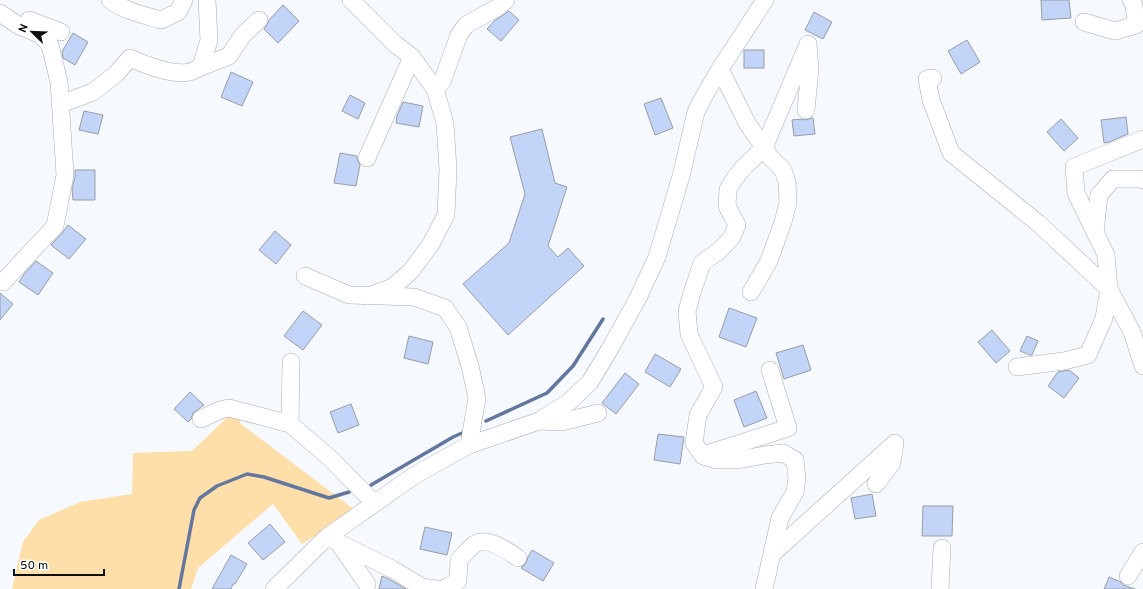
<svg xmlns="http://www.w3.org/2000/svg" width="1143" height="589" font-family="Overpass,sans-serif">
  <style>
    .green { fill: #fedfa9 }
    .lines { fill: none; stroke-linecap: round; stroke-linejoin: round }
    .stream { stroke: #62769e; stroke-width: 3.5 }
    .building { fill: #c2d5f8; stroke: #989ca4 }
    .minor-casing { stroke: #a8acb4; stroke-width: 18 }
    .minor { stroke: #fff; stroke-width: 17 }
  </style>
  <rect width="100%" height="100%" fill="#f6f9fe"/>
  <path class="green" d="M236,409L241,424L356,511L302,544L273,504L198,568L191,589H12L23,542L39,520L80,502L132,494L133,453L192,451Z"/>
  <g class="lines">
    <g class="stream">
      <path d="M486,421L547,393L573,366L603,319"/>
      <path d="M371,485L453,437L462,433"/>
      <path d="M179,589L194,510L200,498L217,486L247,474L264,477L329,498L349,492"/>
    </g>
  </g>
  <g class="building">
    <path d="M1041,0H1069L1071,18L1042,20Z"/>
    <path d="M283,5L299,21L278,43L264,29L268,23L269,20Z"/>
    <path d="M509,11L519,20L501,41L487,29L494,21Z"/>
    <path d="M814,12L832,22L823,39L805,30Z"/>
    <path d="M73,33L88,42L75,65L63,58L62,52Z"/>
    <path d="M967,40L980,62L961,74L948,51Z"/>
    <rect x="744" y="50" width="20" height="18"/>
    <path d="M231,72L253,82L242,106L221,97Z"/>
    <path d="M350,95L365,103L358,119L342,111Z"/>
    <path d="M661,98L673,128L655,135L644,104Z"/>
    <path d="M403,102L423,106L419,127L396,123L397,116Z"/>
    <path d="M84,111L103,115L98,134L79,130Z"/>
    <path d="M1126,117L1128,134L1109,142L1104,143L1101,120Z"/>
    <path d="M812,118H813L815,134L794,136L792,120L802,119L805,120Z"/>
    <path d="M1061,119L1078,138L1064,151L1047,132Z"/>
    <path d="M542,129L555,183L567,187L548,246L558,257L568,248L584,266L508,335L463,284L509,243L525,194L510,137Z"/>
    <path d="M340,153L357,156V159L360,165L356,186L334,183Z"/>
    <path d="M75,170H95V200H73L72,189L75,177Z"/>
    <path d="M68,225L86,239L69,259L51,245L62,233Z"/>
    <path d="M275,231L291,245L276,264L259,250Z"/>
    <path d="M36,261L53,273L38,295L19,282L24,274Z"/>
    <path d="M0,293L13,304L0,320Z"/>
    <path d="M729,308L757,318L746,347L719,337Z"/>
    <path d="M303,311L322,325L303,350L284,336Z"/>
    <path d="M992,330L1010,351L996,363L978,342Z"/>
    <path d="M409,336L433,342L428,364L404,358Z"/>
    <path d="M1027,336L1038,341L1032,355H1030L1020,351Z"/>
    <path d="M803,345L811,370L784,379L776,353Z"/>
    <path d="M655,354L681,369L670,387L645,372Z"/>
    <path d="M1069,370L1079,378L1064,398L1048,386L1058,372Z"/>
    <path d="M625,373L639,384L616,414L602,403Z"/>
    <path d="M756,391L767,418L744,427L734,400Z"/>
    <path d="M190,392L204,405L193,413L191,419L188,422L174,409Z"/>
    <path d="M351,404L359,425L338,433L330,412Z"/>
    <path d="M658,434L684,437L680,464L654,460Z"/>
    <path d="M872,494L876,516L855,519L851,498Z"/>
    <path d="M923,506H953L952,536H922Z"/>
    <path d="M270,524L285,542L263,560L248,543Z"/>
    <path d="M425,527L452,533L447,555L420,549Z"/>
    <path d="M532,550L554,563L543,581L521,568L526,563L528,557Z"/>
    <path d="M231,555L247,564L235,584H233L231,589H212Z"/>
    <path d="M382,576L387,578L406,589H379Z"/>
    <path d="M1109,577L1121,582L1123,585L1135,589H1104Z"/>
  </g>
  <g class="lines">
    <g class="minor-casing">
      <g id="minor">
        <path d="M110,0C124,11 144,15 161,20L178,12L184,0"/>
        <path d="M351,0L395,44L412,57L435,89L445,123L448,169L446,215L431,244L411,271L393,287L368,296"/>
        <path d="M0,13L19,26L41,35L50,45L59,82L65,175L55,226L3,282"/>
        <path d="M29,20L61,32"/>
        <path d="M1084,22L1115,31L1136,25L1134,5L1131,0"/>
        <path d="M201,67L229,56L243,35L259,20"/>
        <path d="M720,69L747,123L771,158L783,170L787,182L788,203L783,222L769,261L751,292"/>
        <path d="M933,78L927,79L931,100L951,153L1038,223L1109,289L1104,318L1088,355L1064,361L1017,367"/>
        <path d="M435,89L442,82L459,35L466,25L498,7L506,0"/>
        <path d="M61,104L93,92L116,74L130,58C146,65 172,76 190,72C193,71 198,68 201,67L209,40L207,0"/>
        <path d="M1143,139L1074,167L1076,193L1106,255L1109,289L1132,332L1143,366"/>
        <path d="M367,158L412,57"/>
        <path d="M1095,232L1099,195L1113,179H1140L1143,180"/>
        <path d="M305,276L349,295L414,297L445,308L458,327L470,366L477,398L469,445"/>
        <path d="M201,419L220,410L229,408L290,424L331,459L374,503"/>
        <path d="M539,421L562,422L598,413"/>
        <path d="M290,424L291,362"/>
        <path d="M703,455L788,428L770,370"/>
        <path d="M327,537L392,569L422,587L436,589"/>
        <path d="M340,545L367,584"/>
        <path d="M772,554L895,443L892,463L876,484"/>
        <path d="M1128,576L1143,552"/>
        <path d="M274,589L327,537L415,475L469,445L539,421L569,402L590,382L611,347L638,298L657,257L681,176L696,112L703,98L720,69L765,0"/>
        <path d="M443,589L449,586L458,581L459,560C464,555 469,548 475,544C487,536 508,551 518,558"/>
        <path d="M764,589L780,518L795,492L797,478L795,460L783,453L764,455L738,460H716L703,456L694,443L698,415L714,387L689,334L687,311L692,293L702,263L720,250L732,237L737,225L727,206L728,189L735,178L744,167L764,148L808,44L810,69L806,110"/>
        <path d="M940,589L942,548"/>
      </g>
    </g>
    <use href="#minor" class="minor"/>
  </g>
  <g transform="translate(32 32) rotate(293)" stroke="#ffffff" stroke-width="3" paint-order="stroke">
  <path d="M0-3L7 15L0 10L-7 15Z" fill="#0d0e11"/>
  <text y="-6" font-size="11" font-weight="bold" text-anchor="middle" fill="#0d0e11">N</text>
  </g>
  <path d="M14 569v6h90v-6" fill="none" stroke="#0d0e11" stroke-width="2"/>
  <text x="20" y="569" font-size="12" fill="#0d0e11" stroke="#ffffff" stroke-width="3" paint-order="stroke">50 m</text>
</svg>
